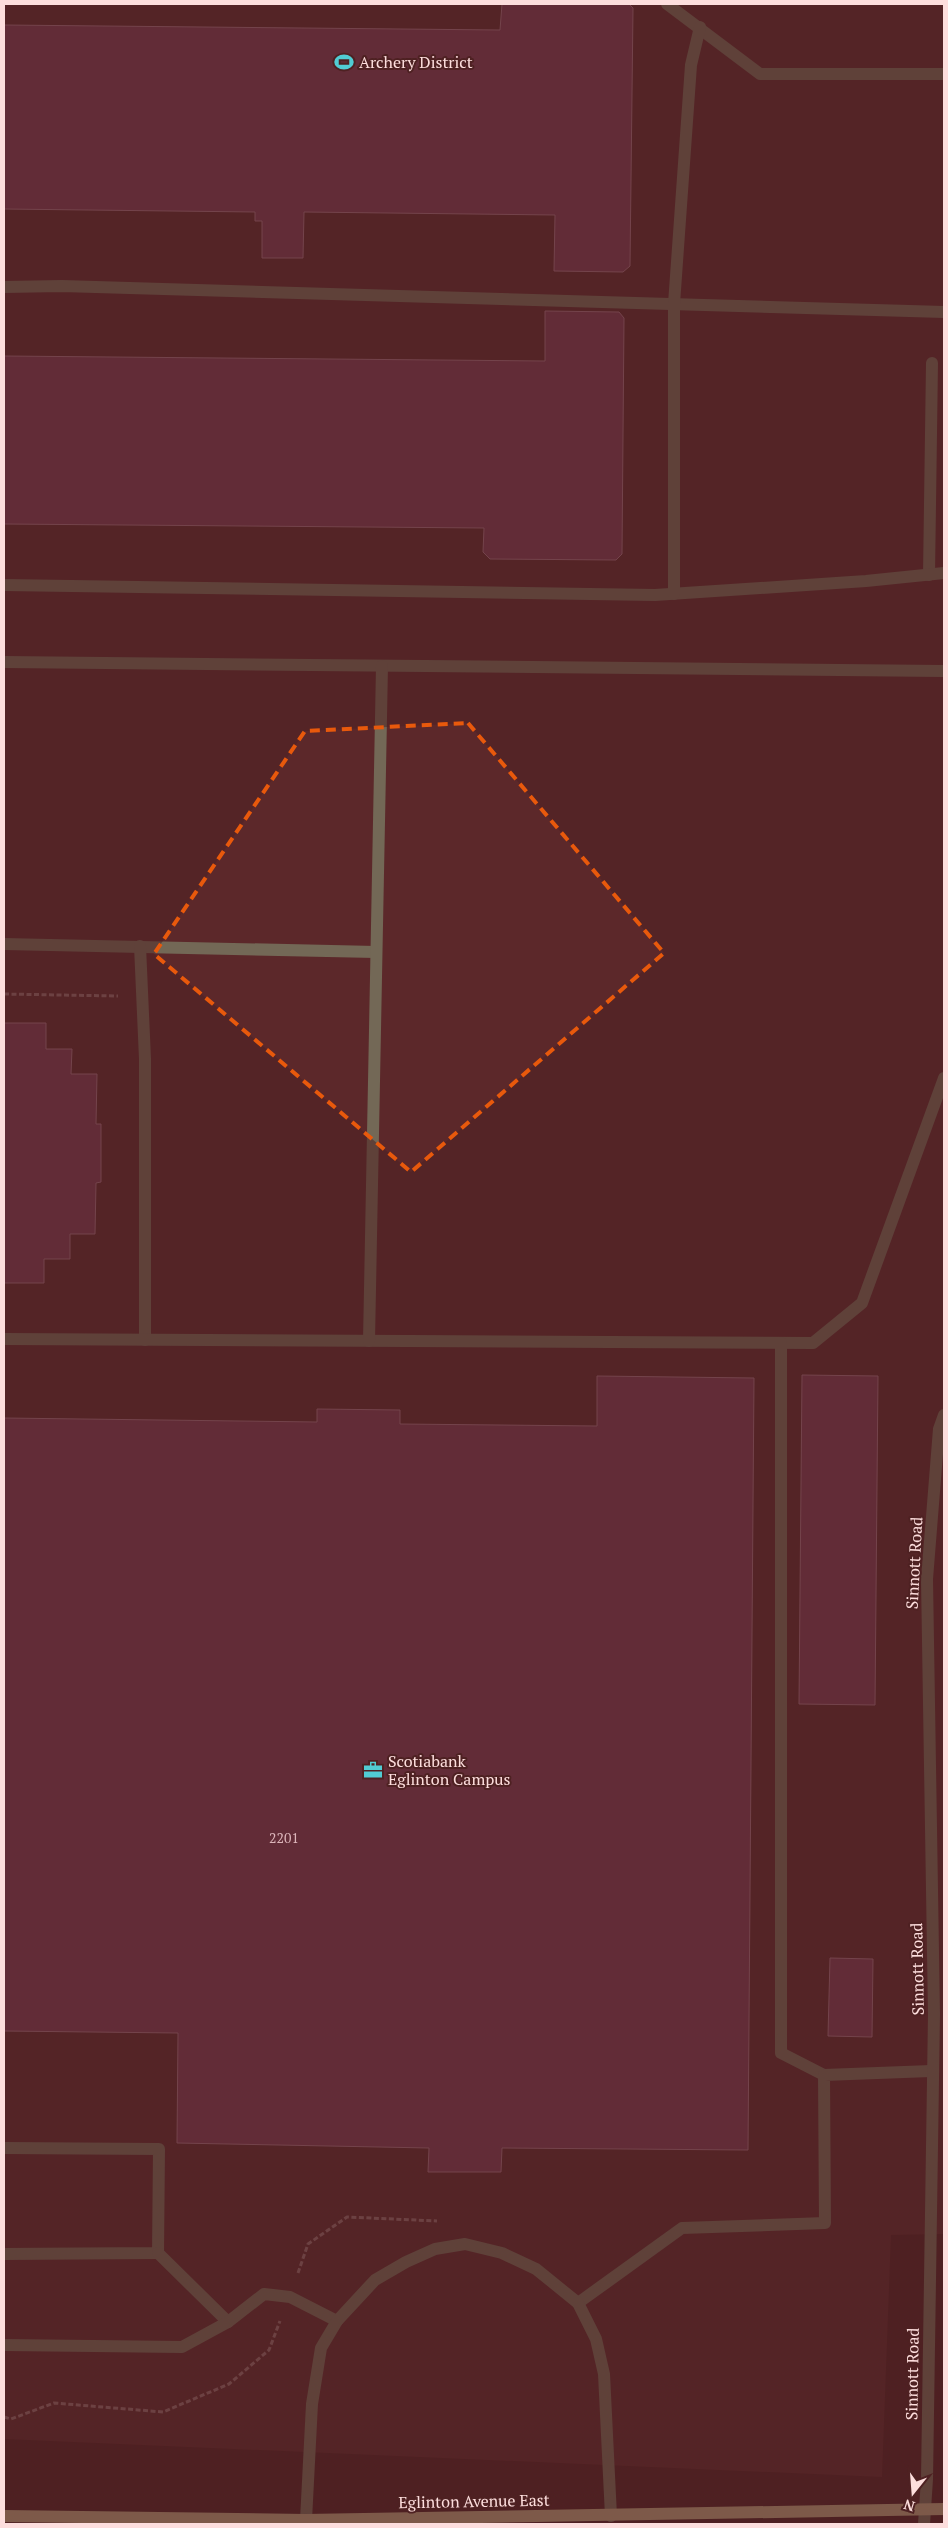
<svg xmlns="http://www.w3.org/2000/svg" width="948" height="2528" font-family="'PT Serif',serif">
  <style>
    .built { fill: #5c282a }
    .building { fill: #7b3a50; stroke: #a16e7d }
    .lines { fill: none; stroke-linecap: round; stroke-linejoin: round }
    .path { stroke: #906969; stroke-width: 3; stroke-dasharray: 5 2.5; stroke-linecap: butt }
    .minor { stroke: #736856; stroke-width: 12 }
    .major { stroke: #b59e79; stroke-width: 12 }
    .marked { fill: none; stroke: #e8590c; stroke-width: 4; stroke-dasharray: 10 6; stroke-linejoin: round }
    .labels { text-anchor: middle; stroke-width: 4; stroke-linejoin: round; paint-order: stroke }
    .number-label { font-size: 14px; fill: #dcb5ba }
    .poi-label { font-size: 16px; fill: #fddedd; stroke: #4e2122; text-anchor: start }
    .street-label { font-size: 16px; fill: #fddedd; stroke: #4e2122 }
  </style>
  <rect width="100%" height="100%" fill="#4e2122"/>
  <path class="built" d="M4,4H944V2234L891,2235L882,2477L4,2439Z"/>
  <g class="building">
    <path d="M502,4H629L633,8L630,266L623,272L554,271L555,215L304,212L303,258H262V221H255V212L4,209V25L500,30Z"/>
    <path d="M545,311L619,312L624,318L622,554L616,560L490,559L483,552L484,528L4,524V356L545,361Z"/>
    <path d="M4,1023H46V1049H72L71,1074H97L96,1124H101V1182L96,1183L95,1234H70V1259H44V1283H4Z"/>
    <path d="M802,1375L878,1376L875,1705L799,1704Z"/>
    <path d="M597,1376L754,1378L748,2150L502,2148L501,2172H428L429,2148L177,2143L178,2033L4,2031V1418L317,1422V1409L400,1410V1424L597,1426Z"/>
    <path d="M830,1958L873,1959L872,2037L828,2036Z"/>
  </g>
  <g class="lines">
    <g class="path">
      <path d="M4,994L118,996"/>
      <path d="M298,2273L308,2244L347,2217L437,2221"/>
      <path d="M4,2417L11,2419L54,2403L163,2412L229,2384L269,2350L280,2321"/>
    </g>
    <g class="minor">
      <path d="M667,4L760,74H944"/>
      <path d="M4,287L62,286L944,312"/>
      <path d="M929,575L932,363"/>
      <path d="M4,585L655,595L866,581L944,573"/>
      <path d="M674,594V304L691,65L700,27"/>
      <path d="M4,662L944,671"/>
      <path d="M4,944L376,952"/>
      <path d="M140,946L145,1059V1340"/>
      <path d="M4,1339L813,1343L862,1303L944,1078"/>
      <path d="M369,1341L382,666"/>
      <path d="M781,1343V2053L824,2075"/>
      <path d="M4,2148L159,2149L158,2253L4,2254"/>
      <path d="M158,2253L228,2322"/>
      <path d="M578,2303L682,2228L825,2223L824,2075L931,2071"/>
      <path d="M4,2345L182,2347L228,2322L264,2294L290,2297L337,2321"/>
      <path d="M306,2520L312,2404L321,2348L337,2321L375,2280L406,2262L435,2249L465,2244L502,2253L536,2269L578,2303L596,2339L604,2374L611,2516"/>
      <path d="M924,2524L927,2479L934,2014L927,1579L939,1429L944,1415"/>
    </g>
    <path class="major" d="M4,2516L306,2520L944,2509"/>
  </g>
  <path d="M0 0H948V2528H0ZM468,723L664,953L411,1172L154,954L305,731Z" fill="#4e2122" fill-opacity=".55" fill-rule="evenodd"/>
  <path class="marked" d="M468,723L664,953L411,1172L154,954L305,731Z"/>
  <defs>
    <g id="stadium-bare" transform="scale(1.5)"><path d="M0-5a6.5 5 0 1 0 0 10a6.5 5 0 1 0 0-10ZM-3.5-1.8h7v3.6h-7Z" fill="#51ccd3" stroke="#4e2122" stroke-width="2.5" paint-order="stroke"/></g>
    <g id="office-bare" transform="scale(1.5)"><path d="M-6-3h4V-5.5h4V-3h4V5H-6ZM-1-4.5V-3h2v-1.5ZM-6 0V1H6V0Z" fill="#51ccd3" stroke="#4e2122" stroke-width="2.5" paint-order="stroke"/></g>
  </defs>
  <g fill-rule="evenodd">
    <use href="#stadium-bare" x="344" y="62"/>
    <use href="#office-bare" x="373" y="1770"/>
  </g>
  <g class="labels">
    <g class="number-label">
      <text x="284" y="1843">2201</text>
    </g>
    <g class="poi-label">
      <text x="359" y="68">Archery District</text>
      <text x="388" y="1767">Scotiabank<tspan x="388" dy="18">Eglinton Campus</tspan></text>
    </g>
    <g class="street-label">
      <text transform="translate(914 1563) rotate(-87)" y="6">Sinnott Road</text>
      <text transform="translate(917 1969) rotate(-91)" y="6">Sinnott Road</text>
      <text transform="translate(912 2374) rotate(-89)" y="6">Sinnott Road</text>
      <text transform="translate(474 2501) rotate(-1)" y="6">Eglinton Avenue East</text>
    </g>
  </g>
  <rect width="948" height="2528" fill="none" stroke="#fddedd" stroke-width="10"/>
  <g transform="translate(913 2493) rotate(197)" stroke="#4e2122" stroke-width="4" paint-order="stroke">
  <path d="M0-4L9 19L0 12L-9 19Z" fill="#fddedd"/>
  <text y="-8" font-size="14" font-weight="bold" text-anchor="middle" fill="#fddedd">N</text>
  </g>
</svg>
